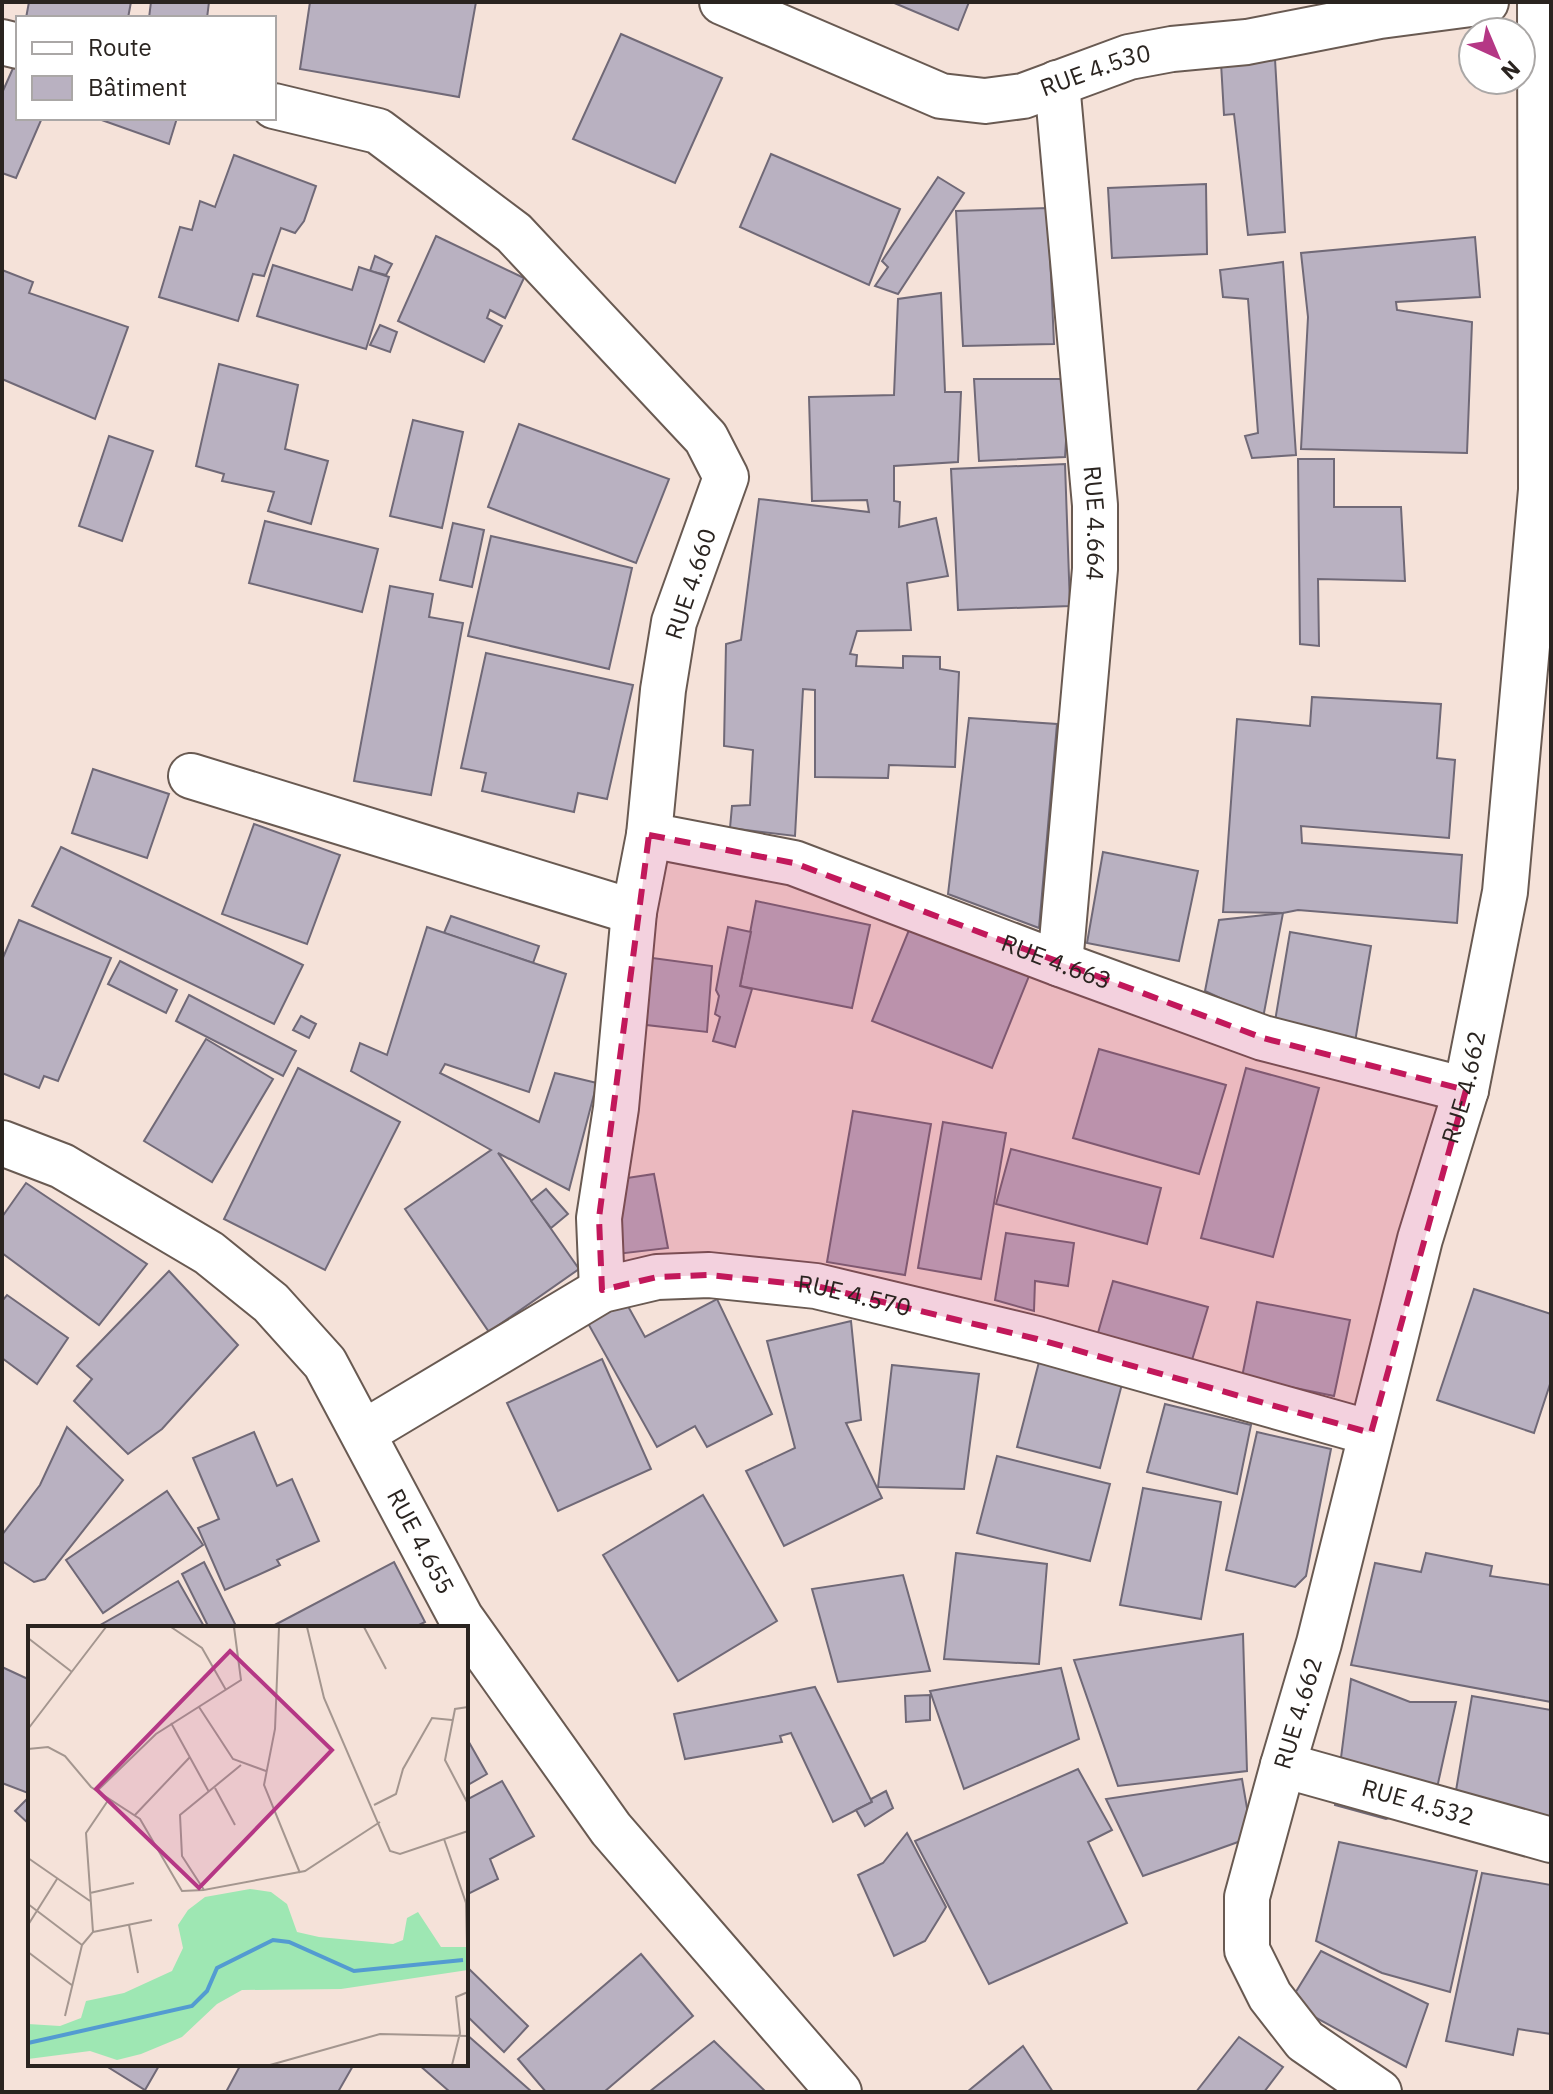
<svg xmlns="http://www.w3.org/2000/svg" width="1553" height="2094" font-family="'IBM Plex Sans',sans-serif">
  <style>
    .building { fill: #b9b1c1; stroke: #706977; stroke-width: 2 }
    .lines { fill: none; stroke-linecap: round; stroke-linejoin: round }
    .street-casing { stroke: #695a52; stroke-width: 48 }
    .street { stroke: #fff; stroke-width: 44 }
    .marked { fill: #c2185b; fill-opacity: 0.2; stroke: #c2185b; stroke-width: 6; stroke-dasharray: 16 10; stroke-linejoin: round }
    .labels { text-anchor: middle; stroke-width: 6; stroke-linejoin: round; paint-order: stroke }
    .street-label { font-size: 24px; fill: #2a2420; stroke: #fff }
    .inset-river { fill: none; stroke: #539bd1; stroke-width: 4 }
    .inset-road { fill: none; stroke: #a4968f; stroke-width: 2 }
    .view { fill: #b53785; fill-opacity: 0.15; stroke: #b53785; stroke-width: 4 }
    .inset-edge { fill: none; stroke: #2a2420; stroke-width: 4 }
  </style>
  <rect width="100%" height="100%" fill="#f5e2d9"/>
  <g class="building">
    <path d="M29,2H131L128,18H26Z"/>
    <path d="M151,2H209L207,18H149Z"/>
    <path d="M310,2H476L459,97L300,69Z"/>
    <path d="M892,2H969L958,30Z"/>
    <path d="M621,34L722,78L675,183L573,139Z"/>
    <path d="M1275,59L1285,232L1248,235L1234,114L1224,115L1221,63Z"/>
    <path d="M14,66L18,67V118H42L16,178L2,173V93Z"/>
    <path d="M96,118H177L169,144Z"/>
    <path d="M771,154L900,209L869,285L740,227Z"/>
    <path d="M234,155L316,186L304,221L295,233L281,228L264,276L253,274L238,321L159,297L180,227L192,230L200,201L215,207Z"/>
    <path d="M938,177L964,193L898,294L875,286L888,267L882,261Z"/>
    <path d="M1206,184L1207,254L1112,258L1108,188Z"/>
    <path d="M1048,208L1054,344L963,346L956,211Z"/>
    <path d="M436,236L524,278L505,318L490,310L487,318L502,326L484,362L398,321Z"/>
    <path d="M1475,237L1480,297L1396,302L1397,310L1472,322L1467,453L1301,449L1308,317L1301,253Z"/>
    <path d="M375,256L392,264L386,275L370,271Z"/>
    <path d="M1283,262L1296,455L1252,458L1245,436L1258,433L1248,299L1223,297L1220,270Z"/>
    <path d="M273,265L352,290L359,267L389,277L366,349L257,316Z"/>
    <path d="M2,270L33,282L29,293L128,327L95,419L2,379Z"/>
    <path d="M941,293L945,392H961L958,462L894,466V501L900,502L899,527L936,518L948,576L907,583L911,630L857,631L850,654L857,655L856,666L903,668V656L940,657V669L959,672L955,767L889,765L888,778L815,777V690L803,689L795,836L730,828L732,806L750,805L753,750L724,746L726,644L741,640L759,499L869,512L867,500L812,501L809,397L894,395L898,299Z"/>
    <path d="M380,325L397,332L390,352L370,345Z"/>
    <path d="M219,364L298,385L285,449L328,461L311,524L268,511L274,492L222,481L224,474L196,466Z"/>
    <path d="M974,379H1070L1065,457L979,461Z"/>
    <path d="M413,420L463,432L442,528L390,516Z"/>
    <path d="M519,424L669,479L636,563L488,507Z"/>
    <path d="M109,436L153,451L122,541L79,526Z"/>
    <path d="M1298,459H1334V507H1401L1405,581L1318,579L1319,646L1300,644Z"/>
    <path d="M1065,464L1070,606L958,610L951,469Z"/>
    <path d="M265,521L378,549L362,612L249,583Z"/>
    <path d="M453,523L484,530L472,587L440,580Z"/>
    <path d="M491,536L632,568L609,669L468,636Z"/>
    <path d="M390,586L433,594L429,617L463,623L431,795L354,781Z"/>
    <path d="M486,653L633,685L607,799L578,793L574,812L482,791L486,773L461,768Z"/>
    <path d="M1312,697L1441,704L1437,758L1455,760L1449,838L1301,826L1302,843L1462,855L1457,923L1298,910L1283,913L1223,912L1237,719L1310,726Z"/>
    <path d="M969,718L1057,724L1039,928L948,894Z"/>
    <path d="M93,769L169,794L147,858L72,833Z"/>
    <path d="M254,824L340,855L307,944L222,914Z"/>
    <path d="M61,847L303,965L274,1024L32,906Z"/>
    <path d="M1103,852L1198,871L1179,961L1087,943Z"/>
    <path d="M756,901L870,925L852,1008L740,986Z"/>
    <path d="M1283,913L1263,1018L1205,991L1219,920Z"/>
    <path d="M451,916L539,946L533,963L444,933Z"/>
    <path d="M19,920L111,958L58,1081L44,1076L39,1088L2,1073V960Z"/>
    <path d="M427,927L566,974L529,1092L445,1064L440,1073L539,1122L555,1073L597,1083L569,1190L498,1153L579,1269L489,1332L405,1209L491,1150L351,1071L360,1043L387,1055Z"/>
    <path d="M728,927L751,932L740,986L752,989L735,1047L713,1041L720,1017L715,1014L719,996L716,990Z"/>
    <path d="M909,930L1029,976L992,1068L872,1021Z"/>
    <path d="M1290,932L1371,946L1354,1048L1273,1033Z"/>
    <path d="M645,957L712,966L707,1032L638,1024Z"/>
    <path d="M120,961L177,990L166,1013L108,984Z"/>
    <path d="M189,995L296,1051L283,1076L176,1021Z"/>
    <path d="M301,1016L316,1024L309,1038L293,1030Z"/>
    <path d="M206,1039L273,1079L212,1182L144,1141Z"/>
    <path d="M1099,1049L1226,1085L1199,1174L1073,1138Z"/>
    <path d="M298,1068L400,1122L325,1270L224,1219Z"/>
    <path d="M1246,1068L1319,1088L1273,1257L1201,1238Z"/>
    <path d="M853,1111L931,1124L905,1275L827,1262Z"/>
    <path d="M943,1122L1006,1133L981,1279L918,1268Z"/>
    <path d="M1011,1149L1161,1188L1147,1244L996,1204Z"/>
    <path d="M654,1174L668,1248L617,1254L607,1181Z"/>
    <path d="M26,1183L147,1264L99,1325L2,1253V1217Z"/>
    <path d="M546,1189L568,1214L551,1228L531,1201Z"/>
    <path d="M1006,1233L1074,1243L1068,1286L1035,1281L1034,1311L995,1300Z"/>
    <path d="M169,1271L238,1345L162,1429L128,1454L74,1401L92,1379L77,1366Z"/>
    <path d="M1113,1281L1208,1307L1189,1370L1095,1343Z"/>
    <path d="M1474,1289L1551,1314V1381L1534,1433L1437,1400Z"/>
    <path d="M7,1295L68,1338L37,1384L2,1358V1301Z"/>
    <path d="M624,1299L645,1337L717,1299L772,1414L707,1447L695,1426L657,1447L585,1318Z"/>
    <path d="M1257,1302L1350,1320L1334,1396L1242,1377Z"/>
    <path d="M851,1321L861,1420L846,1423L882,1498L784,1546L746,1471L795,1448L767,1341Z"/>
    <path d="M602,1359L651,1469L558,1511L507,1403Z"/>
    <path d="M1039,1362L1122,1384L1100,1468L1017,1447Z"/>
    <path d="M892,1365L979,1374L964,1489L878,1487Z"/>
    <path d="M1165,1404L1251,1425L1237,1494L1147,1472Z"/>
    <path d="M67,1427L123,1480L45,1579L34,1582L2,1561V1535L40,1485Z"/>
    <path d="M254,1432L277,1486L292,1479L319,1541L277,1560L280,1565L225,1590L198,1528L219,1519L193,1458Z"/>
    <path d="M1257,1432L1331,1449L1306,1576L1295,1587L1226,1570Z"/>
    <path d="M997,1456L1110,1484L1090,1561L977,1533Z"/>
    <path d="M1143,1488L1221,1502L1201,1619L1120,1605Z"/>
    <path d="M167,1491L203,1545L103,1613L66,1560Z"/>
    <path d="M703,1495L777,1621L678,1681L603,1555Z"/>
    <path d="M956,1553L1047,1564L1039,1664L944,1659Z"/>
    <path d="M1426,1553L1492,1566L1490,1576L1551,1585V1702L1351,1665L1375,1563L1421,1572Z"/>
    <path d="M204,1562L237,1628H209L182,1574Z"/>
    <path d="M394,1562L425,1622L413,1628H269Z"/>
    <path d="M903,1575L930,1671L838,1682L812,1589Z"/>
    <path d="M178,1581L205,1628H95Z"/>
    <path d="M1243,1634L1247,1771L1118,1786L1074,1660Z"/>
    <path d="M2,1667L30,1680V1786L28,1793L2,1783Z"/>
    <path d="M1061,1668L1079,1739L964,1789L930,1691Z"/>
    <path d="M1351,1679L1410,1702H1456L1433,1806L1386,1819L1335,1805Z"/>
    <path d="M815,1687L872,1802L833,1822L791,1733L780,1736L782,1742L685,1759L674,1714Z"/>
    <path d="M930,1695V1720L906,1722L905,1696Z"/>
    <path d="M1472,1696L1551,1710V1811L1547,1836L1451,1820Z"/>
    <path d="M466,1737L487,1774L466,1786Z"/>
    <path d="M1078,1769L1112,1830L1088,1842L1127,1923L989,1984L915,1841Z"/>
    <path d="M1242,1779L1252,1837L1143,1876L1106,1799Z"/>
    <path d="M502,1781L534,1836L490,1859L498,1879L466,1895V1800Z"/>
    <path d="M886,1791L893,1808L865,1826L856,1810L872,1802L871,1799Z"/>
    <path d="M30,1796V1825L15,1811Z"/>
    <path d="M907,1833L946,1907L925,1941L894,1956L858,1875L883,1863Z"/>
    <path d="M1339,1842L1477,1871L1450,1992L1382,1973L1316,1941Z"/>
    <path d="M1482,1873L1551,1885V2034L1518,2029L1513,2055L1446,2041Z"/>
    <path d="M1321,1951L1428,2004L1406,2067L1289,2003Z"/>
    <path d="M641,1954L693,2016L604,2092H546L518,2059Z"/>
    <path d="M466,1966L528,2026L504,2052L466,2015Z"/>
    <path d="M466,2034L532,2092H450L418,2064H466Z"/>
    <path d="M1239,2037L1283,2067L1264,2092H1196Z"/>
    <path d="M714,2041L766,2092H649Z"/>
    <path d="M1023,2046L1053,2092H967Z"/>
    <path d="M103,2064H160L145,2090Z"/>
    <path d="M241,2064H354L338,2092H226Z"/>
  </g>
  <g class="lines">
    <g class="street-casing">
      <g id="street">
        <path id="s1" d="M722,2L941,96L985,101L1023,96L1129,57L1172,49L1247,42L1380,16L1486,2"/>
        <path d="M2,42L18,46"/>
        <path id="s2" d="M1057,83L1095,505V569L1060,964"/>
        <path d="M274,106L378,131L514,233L706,438L726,477L674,622L663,690L649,835L634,912L616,1108L599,1218L602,1290"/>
        <path d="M191,776L634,912"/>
        <path id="s3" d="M649,835L794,863L1060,964L1263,1038L1466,1090"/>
        <path id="s4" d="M2,1143L62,1166L209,1253L271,1303L325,1363L461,1618L611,1829L839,2092"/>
        <path id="s5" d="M363,1433L602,1290L657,1277L709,1275L816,1286L1037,1339L1371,1433"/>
        <path id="s6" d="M1283,1765L1551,1840"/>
        <path id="s7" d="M1379,2092L1305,2041L1270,1996L1247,1950V1897L1283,1765L1319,1643L1420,1239L1466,1090L1505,892L1541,490L1540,2"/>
      </g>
    </g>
    <use href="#street" class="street"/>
  </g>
  <path class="marked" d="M649,835L794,863L1263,1038L1466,1090L1371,1433L1037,1339L816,1286L709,1275L657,1277L602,1290L599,1218Z"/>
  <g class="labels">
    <g class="street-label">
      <text dy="8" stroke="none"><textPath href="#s1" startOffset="398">RUE 4.530</textPath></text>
      <text dy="8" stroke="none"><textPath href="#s2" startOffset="442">RUE 4.664</textPath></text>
      <text transform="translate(691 584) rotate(-72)" y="8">RUE 4.660</text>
      <text dy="8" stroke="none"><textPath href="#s3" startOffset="428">RUE 4.663</textPath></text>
      <text dy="8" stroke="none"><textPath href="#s7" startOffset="1090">RUE 4.662</textPath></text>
      <text dy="8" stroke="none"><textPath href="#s5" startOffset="534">RUE 4.570</textPath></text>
      <text dy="8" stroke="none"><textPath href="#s4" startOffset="598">RUE 4.655</textPath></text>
      <text dy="8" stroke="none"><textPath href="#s7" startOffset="442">RUE 4.662</textPath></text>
      <text dy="8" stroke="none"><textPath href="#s6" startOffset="140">RUE 4.532</textPath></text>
    </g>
  </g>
  <g transform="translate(28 1626)">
    <rect width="440" height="440" fill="#f5e2d9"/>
    <path d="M222,263L243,266L259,278L269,306L291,311L365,318L375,314L379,292L390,286L413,321H440V344L313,363L214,364L189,378L154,411L113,428L89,434L62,425L0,433V398L32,400L53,392L58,375L96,367L144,345L155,322L150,299L160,284L177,271Z" fill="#9ee7b3"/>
    <path class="inset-river" d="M0,417L164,380L179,365L189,342L245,314L261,316L326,345L435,334"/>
    <path class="inset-road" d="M143,1L174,22L198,64M251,1L247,103L236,159L272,247M279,1L296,72L362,225L372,228L440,205M336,1L358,43M0,12L44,46M171,81L205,133L238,145M440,81L427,83L417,134L440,178M143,97L181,166M0,103L78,1M0,123L20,121L37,130L63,161L112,193L154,265L176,264M213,139L152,189L154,230L176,264L277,245L352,196M187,162L207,199M69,165L128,108L213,54L206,1M346,179L368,168L375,143L404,92L424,94M106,190L162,131M416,213L438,277L440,360M0,232L62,275M62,267L106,257M0,278L54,319M0,299L29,253M101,299L110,347M65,306L124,294M0,326L45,360M37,390L54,319L65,306L58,207L81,173M242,439L352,408L440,410M424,439L432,407L428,371L440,366"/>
    <path class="view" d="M202,25L304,124L171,262L68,163Z"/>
    <rect width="440" height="440" class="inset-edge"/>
  </g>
  <rect width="1553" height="2094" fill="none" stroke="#2a2420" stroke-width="8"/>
  <rect x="16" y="16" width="260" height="104" fill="#ffffff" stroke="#aaa7a6" stroke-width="2"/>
  <rect x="32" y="42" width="40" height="12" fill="#ffffff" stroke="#aaa7a6" stroke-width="2"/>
  <text x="88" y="56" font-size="24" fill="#2a2420">Route</text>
  <rect x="32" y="76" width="40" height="24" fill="#b9b1c1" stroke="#aaa7a6" stroke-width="2"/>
  <text x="88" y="96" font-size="24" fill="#2a2420">Bâtiment</text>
  <g transform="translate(1497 56) rotate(136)"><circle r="38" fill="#ffffff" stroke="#aaa7a6" stroke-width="2"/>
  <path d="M0-6L14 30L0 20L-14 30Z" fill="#b53785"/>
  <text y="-12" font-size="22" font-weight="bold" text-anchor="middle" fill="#2a2420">N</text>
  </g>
</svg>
